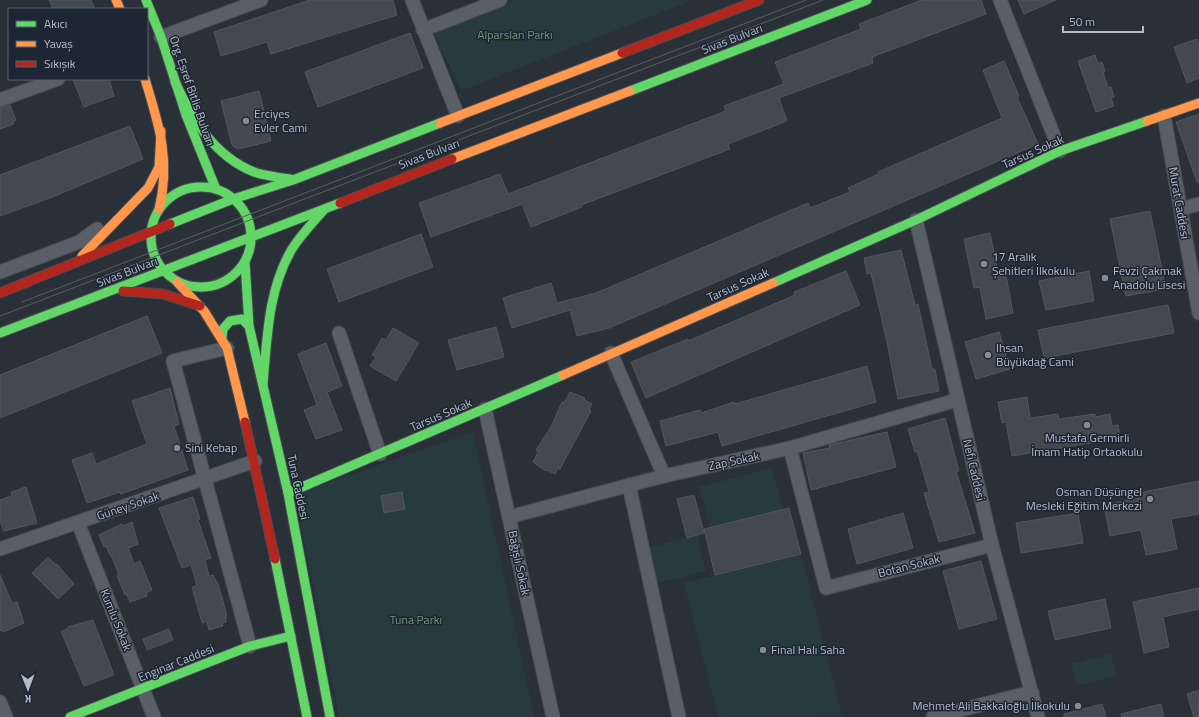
<svg xmlns="http://www.w3.org/2000/svg" width="1199" height="717" font-family="'Titillium Web',sans-serif">
  <style>
    .green { fill: #273a3e }
    .building { fill: #444950; stroke: #52575f }
    .lines { fill: none; stroke-linecap: round; stroke-linejoin: round }
    .street-casing { stroke: #484c53; stroke-width: 15 }
    .fast-casing { stroke: #484c53; stroke-width: 11 }
    .slow-casing { stroke: #484c53; stroke-width: 11 }
    .jam-casing { stroke: #484c53; stroke-width: 11 }
    .street { stroke: #5a5e66; stroke-width: 13 }
    .fast { stroke: #63d668; stroke-width: 9 }
    .slow { stroke: #ff974d; stroke-width: 9 }
    .jam { stroke: #b3261e; stroke-width: 9 }
    .tram { stroke: #595d64; stroke-width: 1 }
    .poi-dot { fill: #848b96; stroke: #1d2633; stroke-width: 1.5 }
    .labels { text-anchor: middle; stroke-width: 3; stroke-linejoin: round; paint-order: stroke }
    .park-label { font-size: 12px; fill: #6b9a76; stroke: #1d2633 }
    .street-label { font-size: 12px; fill: #b4bcc9; stroke: #1d2633 }
    .poi-label { font-size: 12px; fill: #b4bcc9; stroke: #1d2633; text-anchor: start }
  </style>
  <rect width="100%" height="100%" fill="#2a3038"/>
  <g class="green">
    <path d="M516,0H693L461,91L434,33Z"/>
    <path d="M473,432L534,717H339L295,494Z"/>
    <path d="M772,468L783,509L710,528L699,487Z"/>
    <path d="M697,535L706,571L657,583L648,548Z"/>
    <path d="M801,554L842,716L718,717L684,583Z"/>
    <path d="M1111,654L1116,676L1077,686L1071,664Z"/>
  </g>
  <g class="building">
    <path d="M49,0H91L95,9H53Z"/>
    <path d="M310,0H393L397,15L271,54L267,42L221,56L214,32Z"/>
    <path d="M922,0H981L986,14L872,57L873,63L779,98L787,121L728,144L730,149L581,205L582,207L531,227L522,204L431,237L419,203L500,174L508,194L726,111L724,106L784,84L775,62L861,29L859,24Z"/>
    <path d="M1018,0H1056L1024,14Z"/>
    <path d="M410,33L423,68L318,107L305,72Z"/>
    <path d="M1197,39L1199,46V78L1187,83L1174,47Z"/>
    <path d="M1095,55L1098,64L1102,62L1105,71L1103,72L1108,88L1111,87L1114,97L1111,98L1114,106L1096,112L1078,61Z"/>
    <path d="M1004,61L1019,96L1017,97L1038,144L609,328L577,336L570,310L512,328L503,298L551,283L557,303L596,293L808,203L810,208L850,192L848,188L879,174L878,172L1002,118L983,70Z"/>
    <path d="M73,79H109L114,96L84,107Z"/>
    <path d="M259,91L271,141L238,149L232,145L221,101Z"/>
    <path d="M10,105L16,120L13,121L14,124L0,129V108Z"/>
    <path d="M1199,114V182H1197L1176,122Z"/>
    <path d="M130,126L143,159L50,198L0,216V175Z"/>
    <path d="M1150,211L1166,289L1126,296L1110,219Z"/>
    <path d="M990,233L999,277L1006,276L1013,313L986,319L980,287L974,288L964,239Z"/>
    <path d="M421,234L433,267L339,302L327,269Z"/>
    <path d="M901,250L915,305L918,304L932,369H935L939,391L898,399L887,342L871,273L867,274L864,258Z"/>
    <path d="M846,271L860,305L646,398L631,362L688,339V341L795,295L794,292Z"/>
    <path d="M1089,271L1094,301L1046,310L1039,281Z"/>
    <path d="M1168,305L1174,333L1044,358L1038,330Z"/>
    <path d="M147,316L162,353L0,418V375Z"/>
    <path d="M496,327L504,357L457,370L448,340Z"/>
    <path d="M393,328L419,343L396,381L370,366L376,357L372,355L382,338L386,340Z"/>
    <path d="M999,332L1010,369L976,379L965,342Z"/>
    <path d="M326,343L342,386L327,392L342,430L316,439L304,410L317,405L298,354Z"/>
    <path d="M867,366L876,402L722,446L718,432L666,446L660,421L700,410L701,413L734,402L735,404Z"/>
    <path d="M170,388L179,424L174,426L188,470L121,494L120,492L87,503L72,460L92,453L96,464L147,444L132,401Z"/>
    <path d="M570,392L585,398L584,400L592,404L589,410L591,411L560,469L558,468L555,474L547,470L546,471L533,462L538,452L536,450L551,427L562,402L564,403Z"/>
    <path d="M1027,397L1030,418L1058,414L1059,419L1095,414V417L1110,414L1112,426L1118,425L1120,438L1012,456L1006,422L1002,423L998,402Z"/>
    <path d="M945,418L959,471H956L975,533L939,542L924,493L929,492L917,451L915,452L908,429Z"/>
    <path d="M887,432L896,467L811,490L803,453L830,448L829,445L838,443Z"/>
    <path d="M1199,481V514L1171,519L1177,549L1146,555L1141,530L1110,536L1104,505L1144,497L1143,492Z"/>
    <path d="M26,487L37,523L4,531L0,521V500L12,496L11,492Z"/>
    <path d="M402,492L405,509L384,513L381,496Z"/>
    <path d="M694,495L704,533L687,538L677,499Z"/>
    <path d="M193,497L200,519L198,520L211,558L205,560L209,576L213,575L218,584L226,612V622L222,623L223,626L209,630L207,621L202,623L192,587L197,586L191,565L182,568L159,508Z"/>
    <path d="M789,508L801,554L715,575L704,529Z"/>
    <path d="M903,513L913,548L857,564L848,529Z"/>
    <path d="M1078,513L1083,543L1021,553L1016,523Z"/>
    <path d="M132,522L138,544L128,548L134,564L140,561L152,590L146,593L147,596L130,602L127,594L125,595L117,576L119,575L111,555H110L106,546L104,547L99,535L122,524L123,526Z"/>
    <path d="M48,557L56,565L57,564L74,584L58,599L32,573Z"/>
    <path d="M981,561L997,619L959,629L943,571Z"/>
    <path d="M0,575L12,603L17,602L24,623L3,632L2,630L0,631Z"/>
    <path d="M1199,588V609L1163,617L1169,647L1144,653L1133,602Z"/>
    <path d="M1105,599L1111,628L1055,640L1048,611Z"/>
    <path d="M93,620L114,675L84,686L61,631L68,629V627Z"/>
    <path d="M169,629L173,640L147,650L143,639Z"/>
    <path d="M1199,690V717H1194L1187,694Z"/>
    <path d="M1102,704L1106,717H1064V714Z"/>
    <path d="M1161,704L1164,717H1122L1121,714Z"/>
  </g>
  <g class="lines">
    <g class="street-casing">
      <g id="street">
        <path d="M412,0L458,116"/>
        <path d="M1000,0L1060,151"/>
        <path d="M423,30L500,0"/>
        <path d="M161,37L261,0"/>
        <path d="M0,100L58,79"/>
        <path d="M1164,116L1199,313"/>
        <path d="M1181,209L1199,204"/>
        <path d="M916,220L992,545L1038,717"/>
        <path d="M0,272L79,242L97,229"/>
        <path d="M339,333L380,454"/>
        <path d="M227,348L173,361L250,646"/>
        <path d="M611,353L664,476"/>
        <path d="M485,409L553,717"/>
        <path d="M790,448L826,588L992,545"/>
        <path d="M629,485L679,717"/>
        <path d="M509,517L664,476L790,448L957,400"/>
        <path d="M78,523L154,717"/>
        <path d="M0,549L255,461"/>
        <path d="M0,702L6,717"/>
        <path d="M933,717L1032,692"/>
      </g>
    </g>
    <g class="fast-casing">
      <g id="fast">
        <path d="M146,0L161,37L186,115L216,189"/>
        <path d="M175,82C192,119 214,156 254,172C265,176 278,177 290,179"/>
        <path d="M630,91L867,0"/>
        <circle cx="201" cy="237" r="50"/>
        <path d="M170,224L233,199L293,180L440,123"/>
        <path d="M245,262L249,326L288,493L330,717"/>
        <path d="M773,283L916,220L1060,151L1147,121"/>
        <path d="M0,333L340,203"/>
        <path d="M222,338L223,329L230,321L242,319L249,326"/>
        <path d="M263,384C267,339 268,289 292,249C301,235 312,223 323,211"/>
        <path d="M288,493L563,375"/>
        <path d="M275,559L307,717"/>
        <path d="M70,717L250,646L291,636"/>
      </g>
    </g>
    <g class="slow-casing">
      <g id="slow">
        <path d="M116,0L120,9"/>
        <path d="M145,79C159,125 171,161 159,209"/>
        <path d="M1147,121L1199,103"/>
        <path d="M440,123L622,53"/>
        <path d="M452,159L630,91"/>
        <path d="M82,256L148,188L159,167L161,131"/>
        <path d="M177,282L204,311L227,348L245,422"/>
        <path d="M563,375L773,283"/>
      </g>
    </g>
    <g class="jam-casing">
      <g id="jam">
        <path d="M622,53L759,0"/>
        <path d="M340,203L452,159"/>
        <path d="M123,291L163,294L200,306"/>
        <path d="M0,293L170,224"/>
        <path d="M245,422L275,559"/>
      </g>
    </g>
    <use href="#street" class="street"/>
    <use href="#fast" class="fast"/>
    <use href="#slow" class="slow"/>
    <use href="#jam" class="jam"/>
    <g class="tram">
      <path d="M22,302L806,0"/>
      <path d="M0,316L823,0"/>
    </g>
  </g>
  <g class="poi-dot">
    <circle cx="246" cy="121" r="4"/>
    <circle cx="984" cy="264" r="4"/>
    <circle cx="1105" cy="278" r="4"/>
    <circle cx="988" cy="355" r="4"/>
    <circle cx="1087" cy="425" r="4"/>
    <circle cx="177" cy="448" r="4"/>
    <circle cx="1150" cy="499" r="4"/>
    <circle cx="763" cy="650" r="4"/>
    <circle cx="1078" cy="706" r="4"/>
  </g>
  <g class="labels">
    <g class="park-label">
      <text x="515" y="39">Alparslan Parkı</text>
      <text x="416" y="624">Tuna Parkı</text>
    </g>
    <g class="street-label">
      <text transform="translate(732 39) rotate(-21)" y="4">Sivas Bulvarı</text>
      <text transform="translate(192 91) rotate(71)" y="4">Org. Eşref Bitlis Bulvarı</text>
      <text transform="translate(1033 152) rotate(-24)" y="4">Tarsus Sokak</text>
      <text transform="translate(429 154) rotate(-21)" y="4">Sivas Bulvarı</text>
      <text transform="translate(1179 203) rotate(80)" y="4">Murat Caddesi</text>
      <text transform="translate(127 272) rotate(-21)" y="4">Sivas Bulvarı</text>
      <text transform="translate(738 285) rotate(-24)" y="4">Tarsus Sokak</text>
      <text transform="translate(441 415) rotate(-23)" y="4">Tarsus Sokak</text>
      <text transform="translate(734 461) rotate(-12)" y="4">Zap Sokak</text>
      <text transform="translate(974 470) rotate(77)" y="4">Nefi Caddesi</text>
      <text transform="translate(298 487) rotate(78)" y="4">Tuna Caddesi</text>
      <text transform="translate(128 506) rotate(-19)" y="4">Güney Sokak</text>
      <text transform="translate(519 563) rotate(78)" y="4">Bağışlı Sokak</text>
      <text transform="translate(909 566) rotate(-14)" y="4">Botan Sokak</text>
      <text transform="translate(116 620) rotate(68)" y="4">Kumlu Sokak</text>
      <text transform="translate(176 663) rotate(-22)" y="4">Enginar Caddesi</text>
    </g>
    <g class="poi-label">
      <text x="254" y="118">Erciyes<tspan x="254" dy="14">Evler Cami</tspan></text>
      <text x="992" y="261">17 Aralık<tspan x="992" dy="14">Şehitleri İlkokulu</tspan></text>
      <text x="1113" y="275">Fevzi Çakmak<tspan x="1113" dy="14">Anadolu Lisesi</tspan></text>
      <text x="996" y="352">Ihsan<tspan x="996" dy="14">Büyükdağ Cami</tspan></text>
      <text x="1087" y="442" text-anchor="middle">Mustafa Germirli<tspan x="1087" dy="14">İmam Hatip Ortaokulu</tspan></text>
      <text x="185" y="452">Sini Kebap</text>
      <text x="1142" y="496" text-anchor="end">Osman Düşüngel<tspan x="1142" dy="14">Mesleki Eğitim Merkezi</tspan></text>
      <text x="771" y="654">Final Halı Saha</text>
      <text x="1070" y="710" text-anchor="end">Mehmet Ali Bakkaloğlu İlkokulu</text>
    </g>
  </g>
  <rect x="8" y="8" width="140" height="72" fill="#1d2633" stroke="#59626f"/>
  <rect x="16" y="21" width="20" height="6" fill="#63d668" stroke="#59626f"/>
  <text x="44" y="28" font-size="12" fill="#b4bcc9">Akıcı</text>
  <rect x="16" y="41" width="20" height="6" fill="#ff974d" stroke="#59626f"/>
  <text x="44" y="48" font-size="12" fill="#b4bcc9">Yavaş</text>
  <rect x="16" y="61" width="20" height="6" fill="#b3261e" stroke="#59626f"/>
  <text x="44" y="68" font-size="12" fill="#b4bcc9">Sıkışık</text>
  <g transform="translate(28 689) rotate(179)" stroke="#1d2633" stroke-width="3" paint-order="stroke">
  <path d="M0-3L7 15L0 10L-7 15Z" fill="#b4bcc9"/>
  <text y="-6" font-size="11" font-weight="bold" text-anchor="middle" fill="#b4bcc9">K</text>
  </g>
  <path d="M1063 26v6h80v-6" fill="none" stroke="#b4bcc9" stroke-width="2"/>
  <text x="1069" y="26" font-size="12" fill="#b4bcc9" stroke="#1d2633" stroke-width="3" paint-order="stroke">50 m</text>
</svg>
